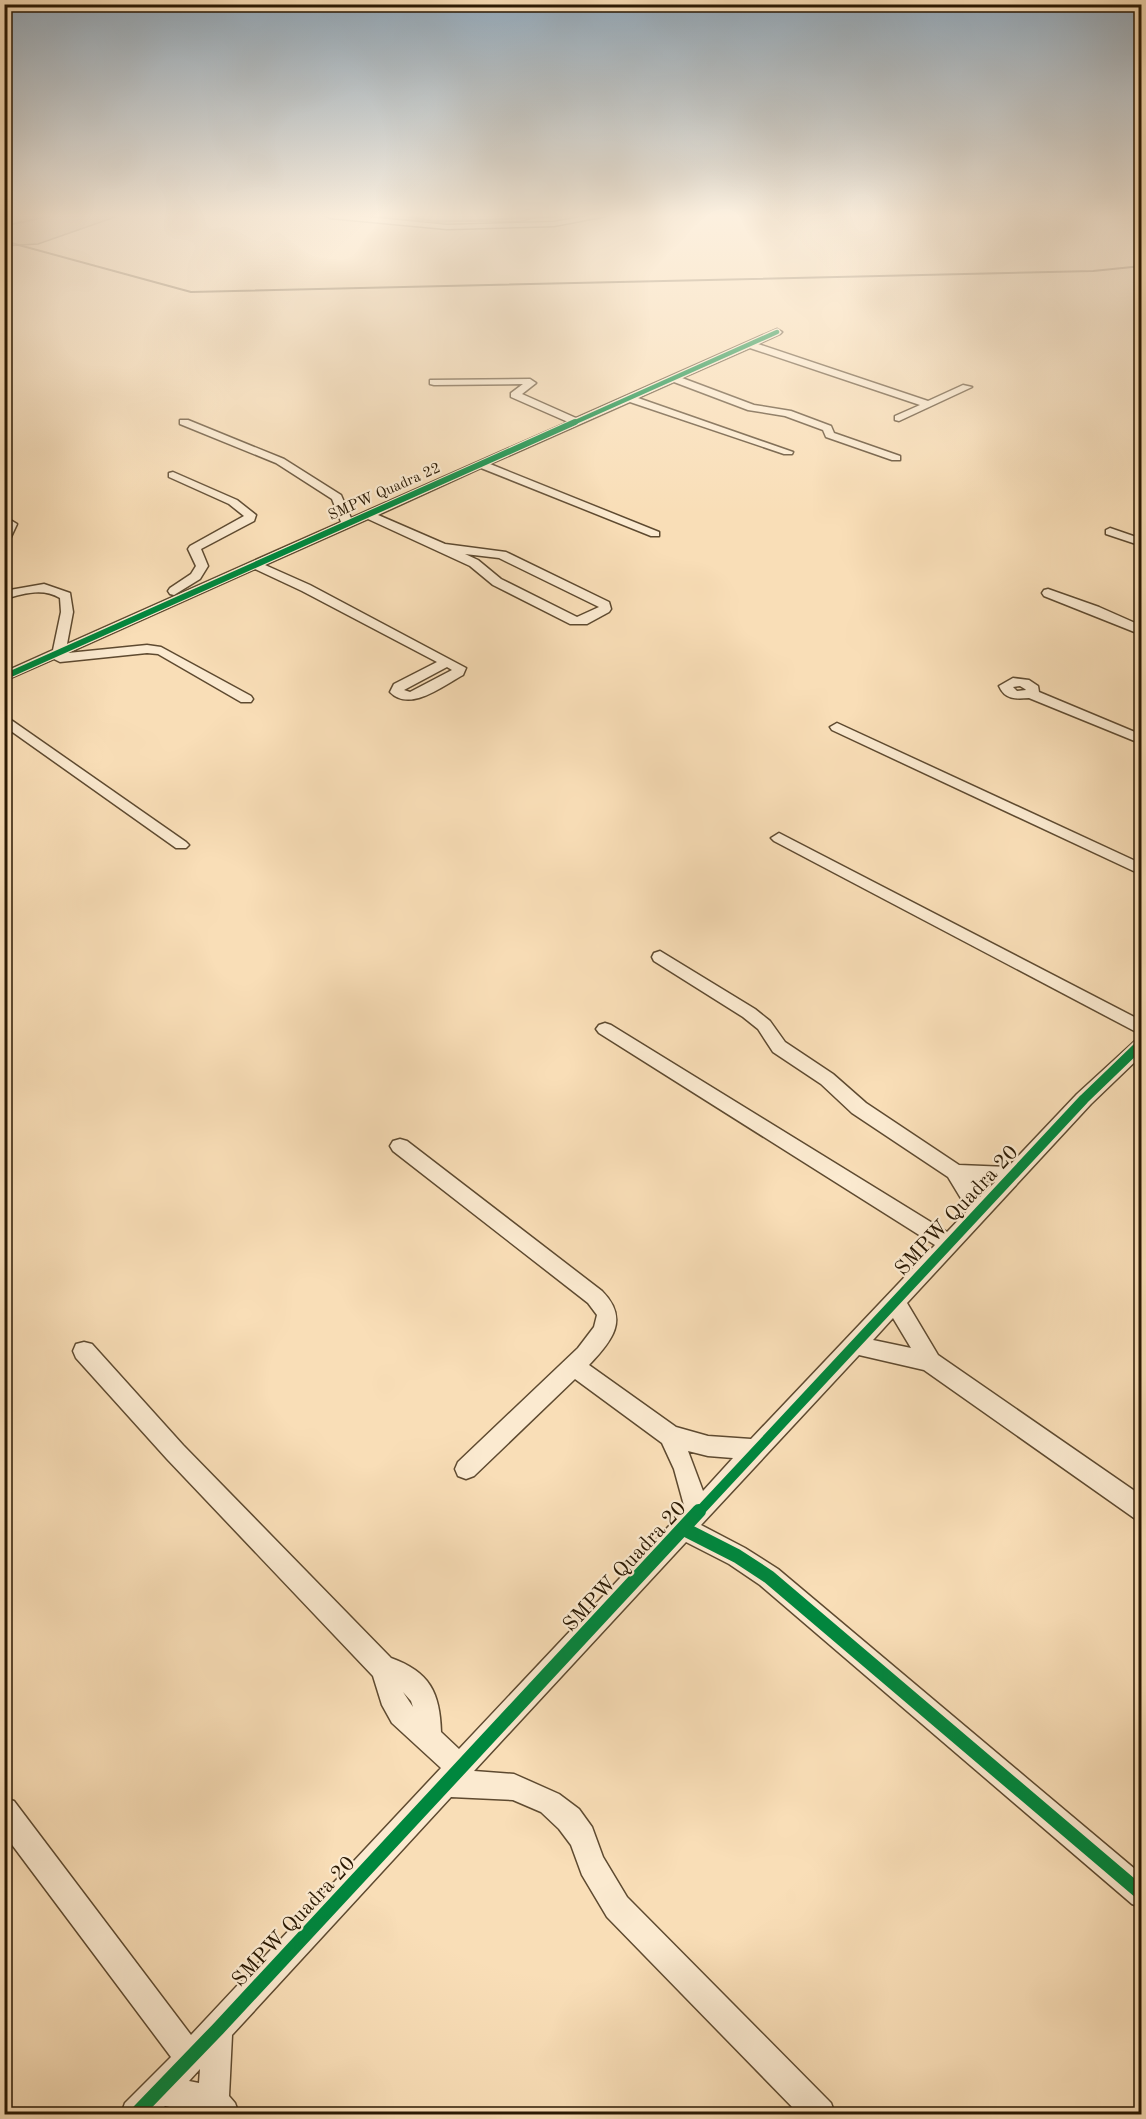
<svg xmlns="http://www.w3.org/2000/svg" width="1146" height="2119" font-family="'Old Standard TT',serif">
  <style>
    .green { fill: #d6bd98; stroke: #806b4e; stroke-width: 1.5 }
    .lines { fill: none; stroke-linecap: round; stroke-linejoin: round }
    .stream { stroke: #7c674a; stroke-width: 2 }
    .minor-casing { stroke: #5e4a30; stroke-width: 3 }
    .minor { fill: #fbead0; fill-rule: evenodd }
    .cycleway-far4-casing { stroke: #fbead0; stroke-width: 7 }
    .cycleway-far3-casing { stroke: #fbead0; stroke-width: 8 }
    .cycleway-far2-casing { stroke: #fbead0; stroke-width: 10 }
    .cycleway-far1-casing { stroke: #fbead0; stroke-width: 14 }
    .cycleway-casing { stroke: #fbead0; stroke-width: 17 }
    .cycleway-far4 { stroke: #00873e; stroke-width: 4.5 }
    .cycleway-far3 { stroke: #00873e; stroke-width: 6 }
    .cycleway-far2 { stroke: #00873e; stroke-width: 8 }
    .cycleway-far1 { stroke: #00873e; stroke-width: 10 }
    .cycleway { stroke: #00873e; stroke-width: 14 }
    .labels { text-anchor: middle; stroke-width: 4.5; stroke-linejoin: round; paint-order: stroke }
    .far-street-label { font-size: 15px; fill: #2a1903; stroke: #fbead0 }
    .near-street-label { font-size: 21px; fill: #2a1903; stroke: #fbead0 }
  </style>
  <rect width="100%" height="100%" fill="#f9deb7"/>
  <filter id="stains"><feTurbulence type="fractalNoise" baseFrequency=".00333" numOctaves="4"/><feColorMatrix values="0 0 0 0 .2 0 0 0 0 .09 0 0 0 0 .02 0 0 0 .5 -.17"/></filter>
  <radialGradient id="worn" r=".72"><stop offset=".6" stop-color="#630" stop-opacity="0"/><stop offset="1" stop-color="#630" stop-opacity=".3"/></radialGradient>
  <g class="green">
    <path d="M5,216H118L38,244L5,246Z"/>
    <path d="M327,216H542L518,222L351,219Z"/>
  </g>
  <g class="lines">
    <g class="stream">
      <path d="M406,216L437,222L571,216"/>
      <path d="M4,226L50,216"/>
      <path d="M4,241L191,292L1093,271L1142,266"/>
    </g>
    <g class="minor-casing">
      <g id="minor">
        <path d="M326,216H357L447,225L554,222L587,216H606L554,226L447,229L330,218Z"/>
        <path d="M777,329L782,332L780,334L758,344L928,401L963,385L972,387L899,421L895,420V416L920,405L750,348L682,378L754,405L791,411L831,426L834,433L900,456V460H892L826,437L823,430L785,416L748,410L674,382L638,398L793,452L792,454H784L630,402L490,464L659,532V536H651L481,468L378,515L445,544L506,552L609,602L611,609L609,612L587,624H570L493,585L470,566L368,519L265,565L310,585L466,668L463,675C444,685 410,713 390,692L394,684L437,662L302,591L255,569L68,653L147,645L161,647L251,696L253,699L251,702H241L158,654L147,653L60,662L54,659L4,681V672L53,650L61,612L60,598C42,587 23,594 4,599V591L44,584L70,593L73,612L67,644L341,522L332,499L276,463L180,424V420H188L284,459L341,495L351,518L568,422L511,397V393L523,384L434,385L430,384V380L530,379L536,383L522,394L576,418ZM465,554L499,558L599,607L577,617L501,579L478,560ZM447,667L452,670L410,692L404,690Z"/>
        <path d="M173,472L237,500L256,515L254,521L201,549L208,566L200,579L174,595L170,594L168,591L170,588L191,574L196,566L188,549L190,546L244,516L229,504L169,477V473Z"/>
        <path d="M4,516L17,524L10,539L4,542Z"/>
        <path d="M1110,528L1142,539V546L1106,534V530Z"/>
        <path d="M1048,589L1099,607L1142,626V635L1044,596L1042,593L1044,590Z"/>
        <path d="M1013,678L1029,680L1038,686L1039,692L1142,735V744L1029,698C1016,699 1005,700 999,686ZM1020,686L1025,689L1026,690L1017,691L1013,687Z"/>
        <path d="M4,715L186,842L189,845L186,848H176L4,726Z"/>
        <path d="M837,723L1142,864V875L832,730L830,727Z"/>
        <path d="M779,833L1142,1021V1035L774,841L771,838Z"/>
        <path d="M660,951L755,1009L770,1021L785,1042L833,1074L866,1103L959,1165L1008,1167L1077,1094L1136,1040L1142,1038V1055L1091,1104L907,1303L938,1355L1142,1496V1521L1134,1518L924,1370L859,1355L701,1525L745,1548L778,1569L1142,1875V1908L1132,1904L760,1585L729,1564L686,1542L474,1771L514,1774L559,1794L579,1809L592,1827L603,1857L627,1897L831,2103L835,2114H799L607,1917L582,1875L571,1845L559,1829L541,1812L513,1800L451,1797L232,2035L229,2096L235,2103L239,2114H202L165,2106L157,2114H121L125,2103L171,2057L4,1834V1798L14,1801L191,2035L441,1768L392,1723L382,1705L373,1676L167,1459L76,1358L73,1351L76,1344L84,1342L92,1344L183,1445L391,1658C430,1672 440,1693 441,1732L459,1749L685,1509L674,1469L662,1443L575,1379L474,1476L466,1479L458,1476L455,1469L458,1462L578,1348L594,1327L597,1315L588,1303L393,1151L390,1146L393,1141L400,1139L407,1141L602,1291C630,1319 612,1341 589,1365L676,1427L708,1436L751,1439L935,1245L599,1033L596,1029L599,1025L605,1023L611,1025L947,1232L968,1210L948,1177L852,1113L821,1084L773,1052L758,1029L743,1017L654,961L652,957L654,953ZM970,1180L995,1182L980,1197ZM893,1318L911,1348L873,1340ZM688,1451L708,1456L733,1458L703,1491ZM403,1692L411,1701L413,1707ZM200,2069L199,2083L189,2081Z"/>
      </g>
    </g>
    <use href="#minor" class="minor"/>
    <g class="cycleway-far4-casing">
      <path id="cycleway-far4" d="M571,424L777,332"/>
    </g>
    <g class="cycleway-far3-casing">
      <path id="cycleway-far3" d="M4,677L575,422"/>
    </g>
    <g class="cycleway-far2-casing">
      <path id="cycleway-far2" d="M1137,1049L1142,1044"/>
    </g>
    <g class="cycleway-far1-casing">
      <path id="cycleway-far1" d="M698,1513L1084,1099L1138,1047"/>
    </g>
    <g class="cycleway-casing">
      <g id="cycleway">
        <path d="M684,1529L737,1556L769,1577L1142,1894"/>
        <path d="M136,2114L218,2029L699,1511"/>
      </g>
    </g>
    <use href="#cycleway-far4" class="cycleway-far4"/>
    <use href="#cycleway-far3" class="cycleway-far3"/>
    <use href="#cycleway-far2" class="cycleway-far2"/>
    <use href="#cycleway-far1" class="cycleway-far1"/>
    <use href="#cycleway" class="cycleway"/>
  </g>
  <linearGradient id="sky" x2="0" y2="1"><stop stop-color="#93aabc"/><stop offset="0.42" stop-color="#fcf0df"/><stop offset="1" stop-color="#fcf0df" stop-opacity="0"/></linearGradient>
  <rect width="1146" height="513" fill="url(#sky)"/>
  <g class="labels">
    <g class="far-street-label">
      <text transform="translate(384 491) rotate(-24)" y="5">SMPW Quadra 22</text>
    </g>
    <g class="near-street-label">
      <text transform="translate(956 1210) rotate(-47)" y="7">SMPW Quadra 20</text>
      <text transform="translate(624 1566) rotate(-47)" y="7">SMPW Quadra 20</text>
      <text transform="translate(293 1921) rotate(-47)" y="7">SMPW Quadra 20</text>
    </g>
  </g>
  <rect width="1146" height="2119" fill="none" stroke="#f9deb7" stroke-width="24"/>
  <rect x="6" y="6" width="1134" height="2107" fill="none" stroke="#2a1903" stroke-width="3"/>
  <rect x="12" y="12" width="1122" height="2095" fill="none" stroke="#2a1903" stroke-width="1.5"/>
  <rect width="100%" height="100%" filter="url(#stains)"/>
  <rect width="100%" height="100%" fill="url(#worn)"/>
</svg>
